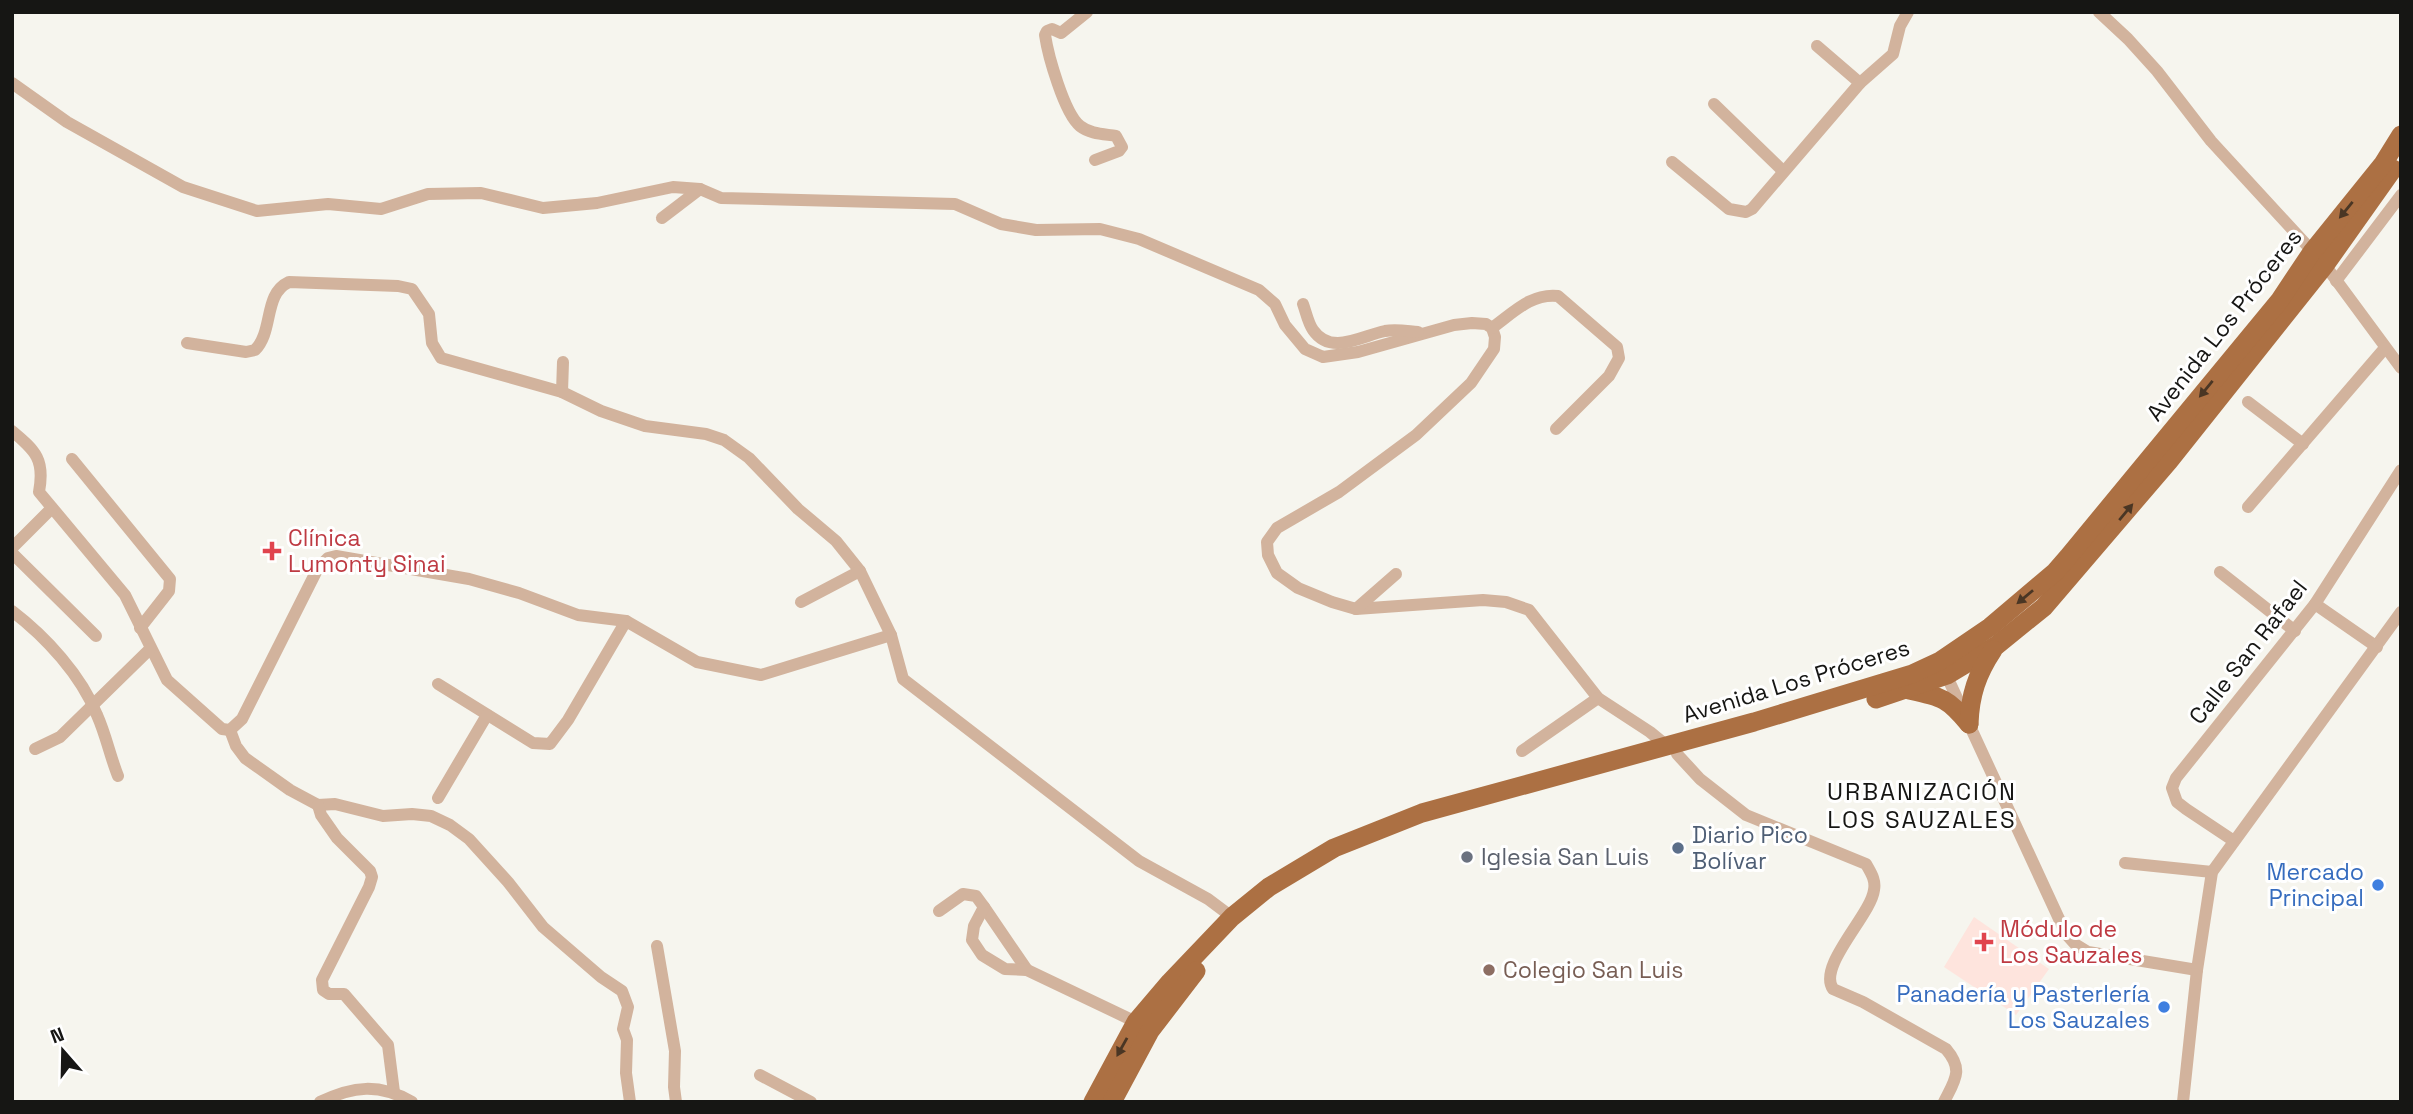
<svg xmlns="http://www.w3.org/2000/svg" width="2413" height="1114" font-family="'Space Grotesk',sans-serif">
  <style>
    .medical { fill: #fee4dd }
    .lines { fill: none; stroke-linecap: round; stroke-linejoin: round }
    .minor { stroke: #d2b39d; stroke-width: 12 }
    .trunk { stroke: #ac7043; stroke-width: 19 }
    .oneway { fill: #4a3624 }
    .health-dot { fill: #e0444e; stroke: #fff; stroke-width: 2.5 }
    .service-dot { fill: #5c6f8a; stroke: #fff; stroke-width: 2.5 }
    .worship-dot { fill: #6b7280; stroke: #fff; stroke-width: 2.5 }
    .shop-dot { fill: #3f7fe0; stroke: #fff; stroke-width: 2.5 }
    .education-dot { fill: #8d6e63; stroke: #fff; stroke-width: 2.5 }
    .labels { text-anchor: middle; stroke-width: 6; stroke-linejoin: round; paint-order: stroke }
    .street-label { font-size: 23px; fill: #161614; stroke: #fff }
    .health-label { font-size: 23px; fill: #be3a42; stroke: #fff; text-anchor: start }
    .service-label { font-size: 23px; fill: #4e5e75; stroke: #fff; text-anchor: start }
    .worship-label { font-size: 23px; fill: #5b616d; stroke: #fff; text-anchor: start }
    .shop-label { font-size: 23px; fill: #366cbe; stroke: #fff; text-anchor: end }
    .education-label { font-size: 23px; fill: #785e54; stroke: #fff; text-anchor: start }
    .neighbourhood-label { font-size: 24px; letter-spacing: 2px; fill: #161614; stroke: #fff }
  </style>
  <rect width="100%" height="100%" fill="#f6f5ee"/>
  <path class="medical" d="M1974,917L2049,969L2016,1015L1944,967Z"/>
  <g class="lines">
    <g class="minor">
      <path d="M1087,12L1061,33L1052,29L1047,31L1045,35C1048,55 1064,113 1080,126C1090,134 1104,134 1116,136L1122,147L1119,151L1095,160"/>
      <path d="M2099,12L2128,39L2157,71L2211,141L2325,265L2401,368"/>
      <path d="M1817,46L1860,83"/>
      <path d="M12,83L67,122L183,187L257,211L328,204L381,209L428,194L481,193L543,208L597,203L673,187L700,189L721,198L955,204L1001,224L1036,230L1100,229L1139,239L1259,290L1275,304L1285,325L1305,349L1323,357L1358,352L1454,325L1472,323L1486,324L1492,328L1495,337L1494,349L1471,383L1416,435L1339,492L1277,528L1267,542L1268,555L1277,573L1298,588L1332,602L1356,609L1483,600L1506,602L1529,610L1598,698L1650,732L1667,746"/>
      <path d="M1714,104L1783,171"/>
      <path d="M1672,162L1729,209L1746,212L1752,209L1860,83L1893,54L1900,26L1908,12"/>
      <path d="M662,218L700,189"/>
      <path d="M2336,281L2401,195"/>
      <path d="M1303,304C1306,312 1308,323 1313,330C1331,356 1361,336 1385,331C1396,329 1406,331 1418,332"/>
      <path d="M1492,328C1513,313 1531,293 1558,296L1617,347L1619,358L1609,376L1556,429"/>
      <path d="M187,343L246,352L255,350C274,331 263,294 289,282L398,286L412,289L429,314L432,343L441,358L562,392L601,411L645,426L706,434L724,440L749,458L798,509L836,541L860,571L891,635L903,679L1139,861L1208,899L1232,917"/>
      <path d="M562,392L563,362"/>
      <path d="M2248,402L2303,444"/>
      <path d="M12,431C36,451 45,460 39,492L125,595L167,680L222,729L230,730L242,719L318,568L328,558L336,556L469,579L519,593L578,615L626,621L697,662L761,675L891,635"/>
      <path d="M72,459L170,579L169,591L140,628"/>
      <path d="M2248,507L2385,348"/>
      <path d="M12,548L52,508"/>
      <path d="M12,553L96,636"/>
      <path d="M2220,572L2295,631"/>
      <path d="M801,602L860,571"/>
      <path d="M2315,604L2377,647"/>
      <path d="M1356,609L1396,574"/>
      <path d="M12,611C46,637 81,675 97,715C106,735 110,756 118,776"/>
      <path d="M1944,670L2066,934L2075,944L2088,952L2197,970"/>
      <path d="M438,684L533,743L550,744L568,720L626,621"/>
      <path d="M230,730L236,746L245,758L290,790L318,805L335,804L383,816L412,814L431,816L450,825L469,839L508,882L543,927L601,977L622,991L628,1007L623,1029L627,1040L626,1073L630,1102"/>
      <path d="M35,749L60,737L150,649"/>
      <path d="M1522,751L1598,698"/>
      <path d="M1677,754L1700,779L1746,815L1866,864C1871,873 1876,880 1874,890C1871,915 1817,966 1833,989L1863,1002L1946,1049C1964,1070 1955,1080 1944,1102"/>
      <path d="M438,798L487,715"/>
      <path d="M318,805L321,815L337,838L370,871L372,877L369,887L322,980L323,990L329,994H344L388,1045L394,1092"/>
      <path d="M2234,841L2186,809L2177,802L2172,788L2176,778L2315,604L2401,470"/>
      <path d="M2125,863L2212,872"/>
      <path d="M984,907L1027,970"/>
      <path d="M939,911L963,894L976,896L984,907L974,926L972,940L982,955L1005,969L1027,970L1136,1022"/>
      <path d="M657,946L675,1051L674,1087L676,1102"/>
      <path d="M760,1075L811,1102"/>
      <path d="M320,1102C353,1086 379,1083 412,1102"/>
      <path d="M2183,1102L2197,970L2212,872L2401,612"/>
    </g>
    <g class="trunk">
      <path d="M1909,690C1942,697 1948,698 1969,724"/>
      <path d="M1876,699L1947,675L1997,645L2044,607L2169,461L2325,265L2393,169"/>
      <path d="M1969,724C1970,695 1977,674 1993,650"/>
      <path d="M1093,1102L1136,1022L1170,982L1232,917L1269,887L1334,848L1422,813L1754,722L1912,674L1940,661L1990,627L2055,572L2068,557L2280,300L2312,252L2383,164L2401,135"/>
      <path d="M1112,1102L1150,1031L1196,971"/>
    </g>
  </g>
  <defs><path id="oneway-solid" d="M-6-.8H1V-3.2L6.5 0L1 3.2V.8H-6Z" transform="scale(1.75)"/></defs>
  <g class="oneway">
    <use href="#oneway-solid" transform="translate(2346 210) rotate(129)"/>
    <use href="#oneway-solid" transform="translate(2206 389) rotate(129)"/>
    <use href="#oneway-solid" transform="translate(2126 512) rotate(-50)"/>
    <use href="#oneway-solid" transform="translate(2025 597) rotate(140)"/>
    <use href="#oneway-solid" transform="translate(1122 1047) rotate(119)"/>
  </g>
  <g class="health-dot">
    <path d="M268.5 540.5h7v7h7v7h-7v7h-7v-7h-7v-7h7z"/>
    <path d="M1980.5 931.5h7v7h7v7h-7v7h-7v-7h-7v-7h7z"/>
  </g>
  <circle class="service-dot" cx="1678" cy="848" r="7"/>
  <circle class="worship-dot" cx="1467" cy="857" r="7"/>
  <g class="shop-dot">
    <circle cx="2378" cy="885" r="7"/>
    <circle cx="2164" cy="1007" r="7"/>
  </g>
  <circle class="education-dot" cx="1489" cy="970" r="7"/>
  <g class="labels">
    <g class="street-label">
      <text transform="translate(2224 325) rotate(-52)" y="8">Avenida Los Próceres</text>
      <text transform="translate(2248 652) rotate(-52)" y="8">Calle San Rafael</text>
      <text transform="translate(1796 681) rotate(-17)" y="8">Avenida Los Próceres</text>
    </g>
    <g class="health-label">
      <text x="288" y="546">Clínica<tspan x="288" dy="26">Lumonty Sinai</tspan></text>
      <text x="2000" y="937">Módulo de<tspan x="2000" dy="26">Los Sauzales</tspan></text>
    </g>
    <g class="service-label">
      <text x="1692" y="843">Diario Pico<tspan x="1692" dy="26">Bolívar</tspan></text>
    </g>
    <g class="worship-label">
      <text x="1481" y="865">Iglesia San Luis</text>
    </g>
    <g class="shop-label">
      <text x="2364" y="880">Mercado<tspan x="2364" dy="26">Principal</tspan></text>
      <text x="2150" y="1002">Panadería y Pasterlería<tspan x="2150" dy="26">Los Sauzales</tspan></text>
    </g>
    <g class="education-label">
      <text x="1503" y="978">Colegio San Luis</text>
    </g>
    <g class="neighbourhood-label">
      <text x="1922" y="800">URBANIZACIÓN<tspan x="1922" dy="28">LOS SAUZALES</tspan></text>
    </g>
  </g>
  <rect width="2413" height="1114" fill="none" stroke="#161614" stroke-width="28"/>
  <g transform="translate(63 1051) rotate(340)" stroke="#ffffff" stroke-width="5" paint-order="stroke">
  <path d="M0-5L12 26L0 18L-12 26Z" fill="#161614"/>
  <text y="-10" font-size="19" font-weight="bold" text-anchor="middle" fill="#161614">N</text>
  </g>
</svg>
